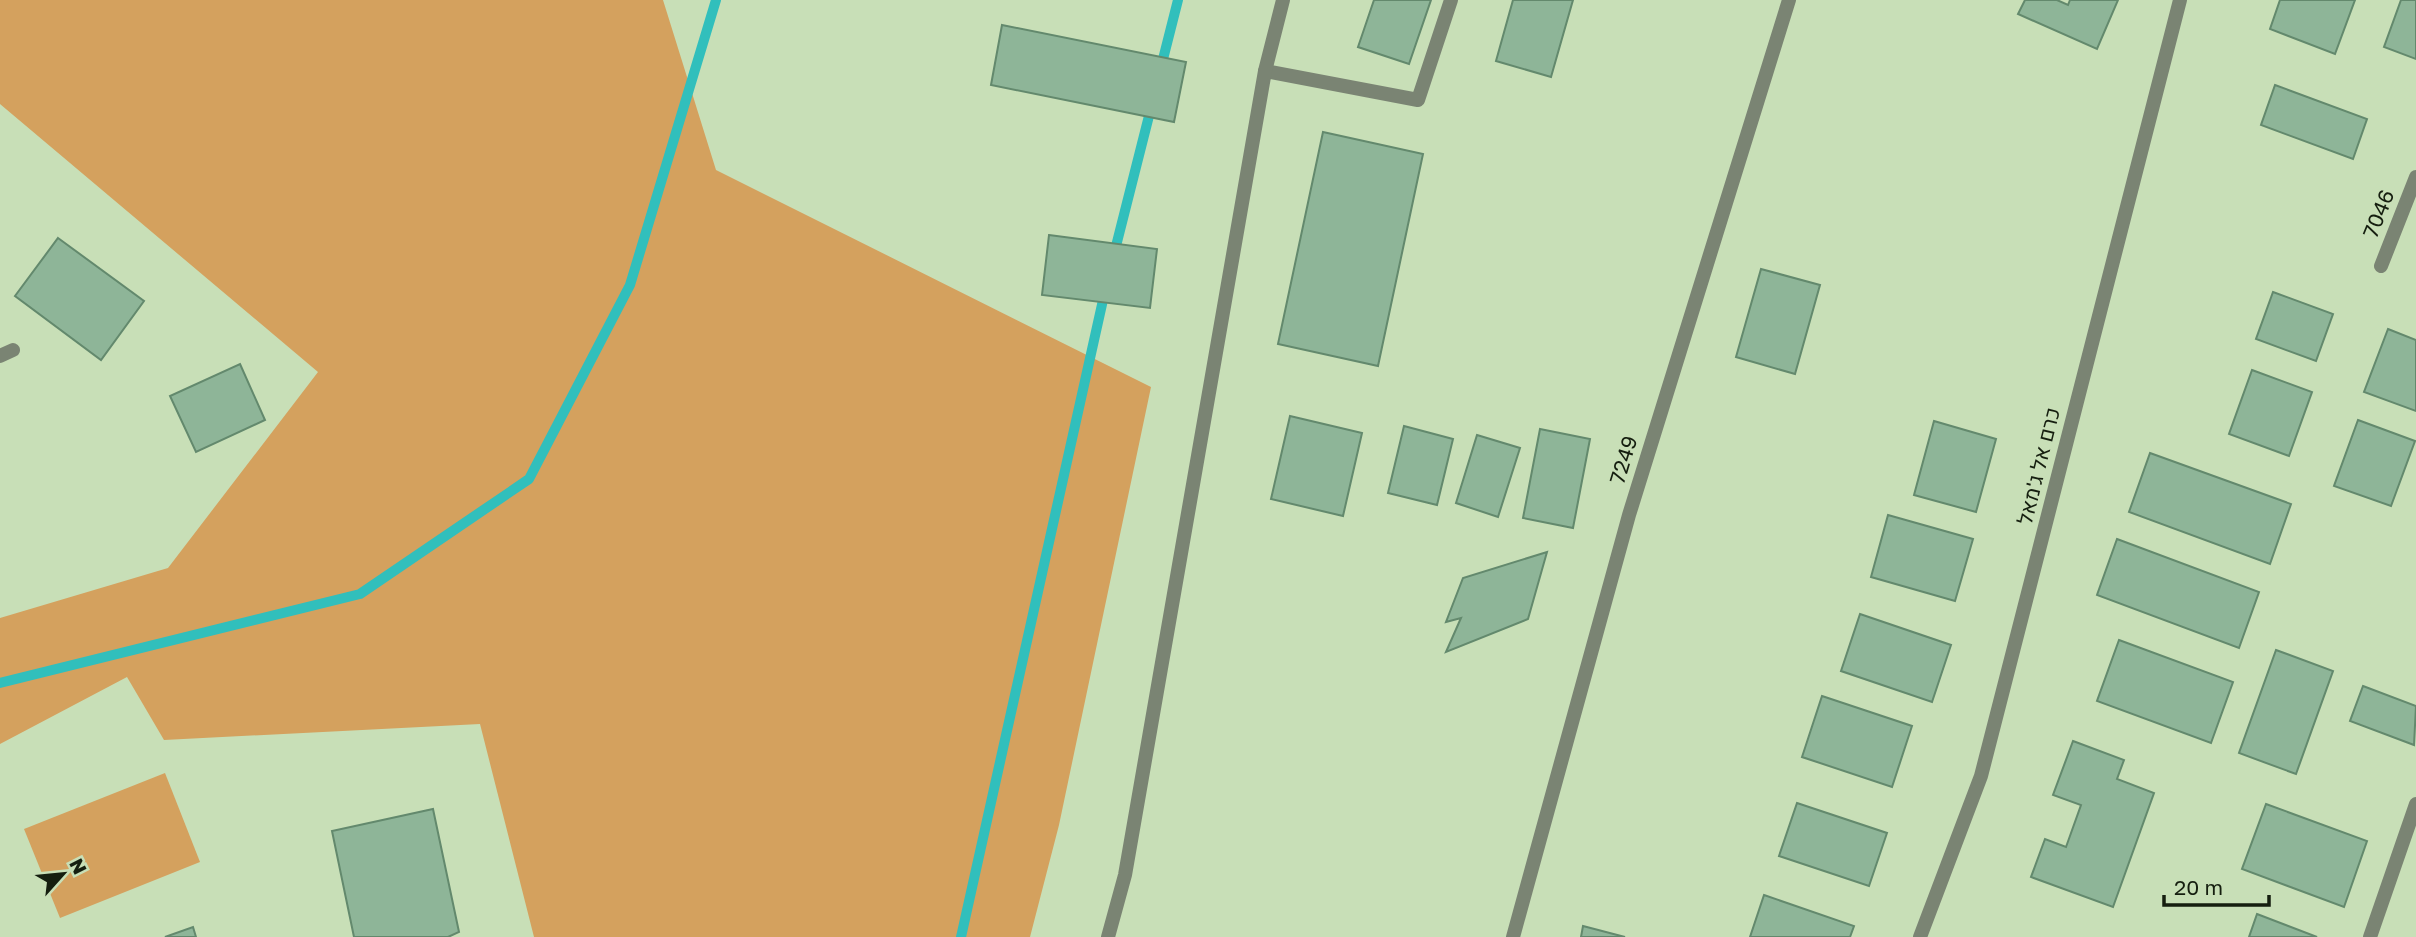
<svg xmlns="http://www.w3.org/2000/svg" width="2416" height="937" font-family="'Golos Text',Heebo,sans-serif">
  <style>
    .green { fill: #d4a15e }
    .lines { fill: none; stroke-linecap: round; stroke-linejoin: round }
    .stream { stroke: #31bfbc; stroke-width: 10 }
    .building { fill: #8eb598; stroke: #63896d; stroke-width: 2 }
    .lane { stroke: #7a8473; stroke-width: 14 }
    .street { stroke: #7a8473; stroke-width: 14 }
    .labels { text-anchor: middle; stroke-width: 5; stroke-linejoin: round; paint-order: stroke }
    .street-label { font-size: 21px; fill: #151e0f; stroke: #c8dfb7 }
  </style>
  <rect width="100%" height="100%" fill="#c8dfb7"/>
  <g class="green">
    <path d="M0,0H663L716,170L1151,387L1059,825L1030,937H534L480,724L164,740L127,677L0,744V618L168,568L318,372L0,104Z"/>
    <path d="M165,773L200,862L60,918L24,829Z"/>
  </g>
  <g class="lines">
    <g class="stream">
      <path d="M1160,71L1178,0"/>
      <path d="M1113,258L1152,104"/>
      <path d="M0,683L360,594L529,479L630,285L716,0"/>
      <path d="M961,937L1105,291"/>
    </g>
  </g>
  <g class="building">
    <path d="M1374,0H1431L1409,64L1358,47Z"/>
    <path d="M1513,0H1573L1551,77L1496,61Z"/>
    <path d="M2025,0H2057L2068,5L2070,0H2118L2097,49L2018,14Z"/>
    <path d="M2280,0H2355L2335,54L2270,29Z"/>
    <path d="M2401,0H2416V59L2384,47Z"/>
    <path d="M1002,25L1186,62L1174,122L991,85Z"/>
    <path d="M2275,85L2367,119L2353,159L2261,125Z"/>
    <path d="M1323,132L1423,154L1378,366L1278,344Z"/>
    <path d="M1049,235L1157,249L1150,308L1042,295Z"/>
    <path d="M58,238L144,301L101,360L15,296Z"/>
    <path d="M1761,269L1820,285L1795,374L1736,357Z"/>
    <path d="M2273,292L2333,314L2316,361L2256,339Z"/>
    <path d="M2388,329L2416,340V411L2364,392Z"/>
    <path d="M240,364L265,420L196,452L170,396Z"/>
    <path d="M2252,370L2312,392L2289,456L2229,434Z"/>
    <path d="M1290,416L1362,433L1343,516L1271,499Z"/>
    <path d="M2358,420L2415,441L2391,506L2334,486Z"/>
    <path d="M1934,421L1996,439L1976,512L1914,495Z"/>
    <path d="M1404,426L1453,439L1437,505L1388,493Z"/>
    <path d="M1540,429L1590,439L1573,528L1523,518Z"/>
    <path d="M1477,435L1520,448L1498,517L1456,503Z"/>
    <path d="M2150,453L2291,504L2270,564L2129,512Z"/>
    <path d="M1888,515L1973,539L1955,601L1871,577Z"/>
    <path d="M2117,539L2259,592L2239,648L2097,595Z"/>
    <path d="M1547,552L1528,619L1446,652L1461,618L1446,622L1463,578Z"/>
    <path d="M1860,614L1951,645L1932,702L1841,671Z"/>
    <path d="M2119,640L2233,682L2211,743L2097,701Z"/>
    <path d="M2276,650L2333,671L2296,774L2239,753Z"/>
    <path d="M2363,686L2416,706L2414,745L2350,721Z"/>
    <path d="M1822,696L1912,726L1892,787L1802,757Z"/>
    <path d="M2073,741L2124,760L2117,779L2154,793L2113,907L2031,877L2045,839L2066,847L2081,805L2053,795Z"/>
    <path d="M1797,803L1887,833L1869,886L1779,856Z"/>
    <path d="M2266,804L2367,841L2344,907L2242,869Z"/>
    <path d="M433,809L459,932L448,937H354L332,831Z"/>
    <path d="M1764,895L1854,926L1850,937H1750Z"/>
    <path d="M2257,914L2317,937H2249Z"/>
    <path d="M1583,926L1625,937H1581Z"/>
    <path d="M193,927L196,937H165Z"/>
  </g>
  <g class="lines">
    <path class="lane" d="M1265,71L1418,100L1451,0"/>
    <g class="street">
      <path d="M2381,266L2416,177"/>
      <path d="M0,356L13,350"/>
      <path d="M1108,937L1125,875L1265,71L1283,0"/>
      <path d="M1513,937L1629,515L1789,0"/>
      <path d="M1920,937L1981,776L2180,0"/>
      <path d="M2370,937L2416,804"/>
    </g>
  </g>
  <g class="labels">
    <g class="street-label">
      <text transform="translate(2379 214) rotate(-68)" y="7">7046</text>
      <text transform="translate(1624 460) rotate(-73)" y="7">7249</text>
      <text transform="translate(2039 466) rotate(-76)" y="7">כרם אל ג'מאל</text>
    </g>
  </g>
  <g transform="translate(63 874) rotate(63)" stroke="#c8dfb7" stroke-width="5" paint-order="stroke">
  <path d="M0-5L12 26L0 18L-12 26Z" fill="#151e0f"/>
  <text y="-10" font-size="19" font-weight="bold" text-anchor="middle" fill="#151e0f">N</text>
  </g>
  <path d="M2164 895v10h105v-10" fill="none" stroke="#151e0f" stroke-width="3.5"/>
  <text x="2174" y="895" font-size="21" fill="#151e0f" stroke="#c8dfb7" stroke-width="5" paint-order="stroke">20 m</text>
</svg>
